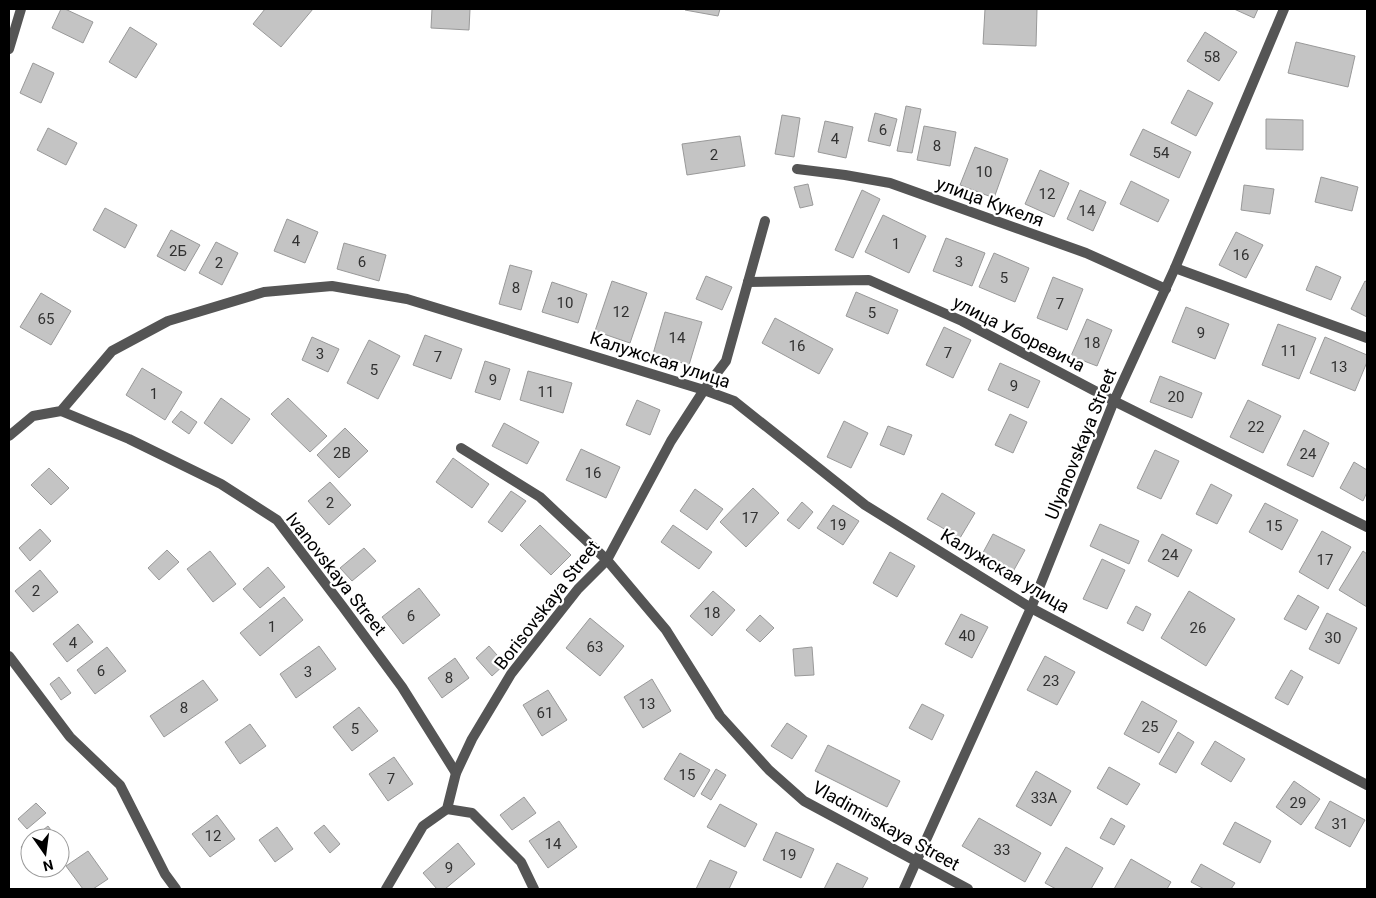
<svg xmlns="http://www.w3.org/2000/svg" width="1376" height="898" font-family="Roboto,sans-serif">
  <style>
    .building { fill: #c4c4c4; stroke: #999 }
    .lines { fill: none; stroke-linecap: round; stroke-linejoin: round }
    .minor { stroke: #555; stroke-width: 10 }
    .labels { text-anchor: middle; stroke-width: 4.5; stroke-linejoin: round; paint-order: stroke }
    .number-label { font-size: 15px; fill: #313131 }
    .street-label { font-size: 18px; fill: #000; stroke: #fff }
  </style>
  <rect width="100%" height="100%" fill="#fff"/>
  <g class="building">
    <path d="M61,9H65L93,22L83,43L52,28Z"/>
    <path d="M265,9H313L281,47L253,24Z"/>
    <path d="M432,9H470L469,30L431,28Z"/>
    <path d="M686,9H720L718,16L685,10Z"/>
    <path d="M985,9H1037L1036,46L983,44Z"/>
    <path d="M1234,9H1258L1254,18Z"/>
    <path d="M130,27L157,44L136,78L109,62Z"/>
    <path d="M1205,32L1237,52L1219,81L1187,61Z"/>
    <path d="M1296,42L1355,56L1348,87L1288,73Z"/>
    <path d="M33,63L54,73L41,103L20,93Z"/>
    <path d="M1188,90L1213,103L1196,136L1171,123Z"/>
    <path d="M906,106L921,109L912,153L897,151Z"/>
    <path d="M875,113L897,119L890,146L868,141Z"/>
    <path d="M782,115L800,118L794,157L775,154Z"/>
    <path d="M1266,119L1303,120V150L1266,149Z"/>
    <path d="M825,121L853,127L846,158L818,152Z"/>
    <path d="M924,126L956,132L950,166L917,160Z"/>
    <path d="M48,128L77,143L66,165L37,150Z"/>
    <path d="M1143,129L1191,152L1179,178L1130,155Z"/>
    <path d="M740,136L745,166L687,175L682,144Z"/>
    <path d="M975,147L1008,159L994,198L960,185Z"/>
    <path d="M1040,170L1069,183L1054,217L1025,204Z"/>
    <path d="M1321,177L1358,187L1352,211L1315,202Z"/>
    <path d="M1131,181L1169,200L1158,222L1120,204Z"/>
    <path d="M808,184L813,205L800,208L794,187Z"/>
    <path d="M1244,185L1274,189L1270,214L1241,210Z"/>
    <path d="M862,190L880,199L853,258L835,250Z"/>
    <path d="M1080,190L1106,202L1093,231L1067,219Z"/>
    <path d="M105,208L137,225L125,248L93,230Z"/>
    <path d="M883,215L926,236L909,273L865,252Z"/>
    <path d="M287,219L318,232L305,263L274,251Z"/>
    <path d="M171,230L200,245L185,271L157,256Z"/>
    <path d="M1236,232L1263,245L1246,278L1219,265Z"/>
    <path d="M946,238L985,253L972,286L933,271Z"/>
    <path d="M216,242L238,253L222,285L199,273Z"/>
    <path d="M344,243L386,255L379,281L337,269Z"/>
    <path d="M994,253L1029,268L1015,302L979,287Z"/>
    <path d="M510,265L532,271L521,310L499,304Z"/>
    <path d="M1316,266L1341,277L1331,300L1306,290Z"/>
    <path d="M706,276L732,287L722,310L696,299Z"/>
    <path d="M1053,277L1083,289L1067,330L1037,318Z"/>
    <path d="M612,281L647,293L630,343L595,331Z"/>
    <path d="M1365,281L1367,282V317L1351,309Z"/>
    <path d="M552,282L587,294L578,323L542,312Z"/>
    <path d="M856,292L898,310L888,334L846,316Z"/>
    <path d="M41,293L71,311L51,345L20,327Z"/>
    <path d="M1186,307L1229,324L1215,359L1172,342Z"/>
    <path d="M665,312L702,322L689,365L653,354Z"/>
    <path d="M775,318L833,349L819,374L762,343Z"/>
    <path d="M1087,319L1112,330L1097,366L1071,356Z"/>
    <path d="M1278,324L1316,338L1299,379L1262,365Z"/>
    <path d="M944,327L971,340L953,378L926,365Z"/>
    <path d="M425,335L462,349L451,379L413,365Z"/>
    <path d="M312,337L339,349L328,372L302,360Z"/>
    <path d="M1325,337L1367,355V362L1355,391L1310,373Z"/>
    <path d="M369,340L400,356L378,399L347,383Z"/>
    <path d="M485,361L510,369L500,400L475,392Z"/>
    <path d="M1000,363L1040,381L1028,408L988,390Z"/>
    <path d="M142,368L182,392L165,420L126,395Z"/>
    <path d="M528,371L572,383L563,413L520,400Z"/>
    <path d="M1160,376L1202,393L1192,418L1150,402Z"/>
    <path d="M221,398L250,419L232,444L204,423Z"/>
    <path d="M288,398L327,436L310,452L271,414Z"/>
    <path d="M637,400L660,410L650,435L626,425Z"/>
    <path d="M1248,400L1281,416L1263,453L1230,437Z"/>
    <path d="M181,411L197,422L189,434L172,422Z"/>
    <path d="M1010,414L1027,422L1013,453L995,445Z"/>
    <path d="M844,421L868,433L851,468L827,457Z"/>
    <path d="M504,423L539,442L527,464L492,446Z"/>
    <path d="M888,426L912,435L904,455L880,445Z"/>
    <path d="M345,428L368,451L339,478L317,455Z"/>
    <path d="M1304,430L1329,443L1313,477L1287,465Z"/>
    <path d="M581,449L620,467L606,498L566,480Z"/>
    <path d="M1155,450L1179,461L1161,499L1137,488Z"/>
    <path d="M453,458L489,484L472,508L436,482Z"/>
    <path d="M1354,462L1367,470V492L1363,501L1340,488Z"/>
    <path d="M49,468L69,488L51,505L31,485Z"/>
    <path d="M330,482L351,505L329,525L308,501Z"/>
    <path d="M1211,484L1232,495L1217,524L1196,514Z"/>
    <path d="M753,488L779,513L746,547L720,522Z"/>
    <path d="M695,489L723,509L707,530L680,511Z"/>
    <path d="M511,491L526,501L502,532L488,522Z"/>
    <path d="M942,493L975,513L960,538L927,519Z"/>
    <path d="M802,502L813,512L799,529L787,520Z"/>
    <path d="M1265,503L1298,520L1282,550L1249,532Z"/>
    <path d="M833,505L859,521L843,545L817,528Z"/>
    <path d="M1100,524L1139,541L1129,564L1090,546Z"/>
    <path d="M540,525L571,555L551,575L520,545Z"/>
    <path d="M673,525L712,552L699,569L661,542Z"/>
    <path d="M40,529L51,541L30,561L19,548Z"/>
    <path d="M1322,531L1351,547L1328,589L1299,572Z"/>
    <path d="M993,534L1025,550L1010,577L979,560Z"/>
    <path d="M1162,534L1192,550L1178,577L1148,561Z"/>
    <path d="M364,548L376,561L352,581L340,568Z"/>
    <path d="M167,550L179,562L159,580L148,568Z"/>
    <path d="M210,551L236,584L213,602L187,569Z"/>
    <path d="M1363,551L1367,554V607L1339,590Z"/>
    <path d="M890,552L915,566L897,597L873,583Z"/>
    <path d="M1102,559L1125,570L1107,609L1083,599Z"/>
    <path d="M268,567L285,587L260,608L243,589Z"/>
    <path d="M40,570L58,592L33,612L15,591Z"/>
    <path d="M419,588L440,615L403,644L382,617Z"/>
    <path d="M713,591L735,610L712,636L690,616Z"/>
    <path d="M1189,591L1235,619L1206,666L1161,638Z"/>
    <path d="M1298,595L1319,607L1306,630L1284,619Z"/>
    <path d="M284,597L303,620L260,656L240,633Z"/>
    <path d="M1136,606L1151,614L1143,631L1127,623Z"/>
    <path d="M1327,613L1357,628L1339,664L1309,649Z"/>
    <path d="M961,614L988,627L972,658L945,644Z"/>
    <path d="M760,615L774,628L760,642L746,630Z"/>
    <path d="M590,618L624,646L600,676L566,648Z"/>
    <path d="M78,624L93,642L67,662L53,644Z"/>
    <path d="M319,646L336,669L296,698L280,674Z"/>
    <path d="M489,646L505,664L492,676L476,658Z"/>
    <path d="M107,647L126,671L95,694L77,670Z"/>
    <path d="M812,647L814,675L795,676L793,649Z"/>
    <path d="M1045,656L1075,672L1057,705L1027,690Z"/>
    <path d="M455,658L469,678L442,698L428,678Z"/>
    <path d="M1291,670L1303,677L1288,705L1275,698Z"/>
    <path d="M59,677L71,693L61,700L50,684Z"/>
    <path d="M652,679L671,711L643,728L624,697Z"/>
    <path d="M203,680L218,700L164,737L150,716Z"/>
    <path d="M548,690L567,720L542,736L523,705Z"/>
    <path d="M1142,701L1177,721L1159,753L1124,734Z"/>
    <path d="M922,704L944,715L932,740L909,728Z"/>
    <path d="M359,707L378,731L352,751L333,727Z"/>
    <path d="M787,723L807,736L792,759L771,746Z"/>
    <path d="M250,724L266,746L240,764L225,742Z"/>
    <path d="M1178,732L1194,742L1176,773L1159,764Z"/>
    <path d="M1215,741L1245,759L1231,782L1201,764Z"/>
    <path d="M828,745L900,781L887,807L815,771Z"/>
    <path d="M680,753L710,770L694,797L664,779Z"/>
    <path d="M394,757L413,784L388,801L369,774Z"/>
    <path d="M1109,767L1140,784L1127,805L1097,788Z"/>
    <path d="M716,769L726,775L711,800L701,794Z"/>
    <path d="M1036,771L1071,791L1051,826L1016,806Z"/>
    <path d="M1294,781L1320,799L1301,825L1276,807Z"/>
    <path d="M524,797L536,813L512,830L500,815Z"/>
    <path d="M1330,801L1365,820L1350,847L1315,828Z"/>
    <path d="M36,803L46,813L27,829L18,819Z"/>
    <path d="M720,804L757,824L745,847L707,827Z"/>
    <path d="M217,815L235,839L210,857L192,834Z"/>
    <path d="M979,818L1041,853L1025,882L962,846Z"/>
    <path d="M1111,818L1125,826L1114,845L1100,838Z"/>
    <path d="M559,821L577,847L548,868L529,841Z"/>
    <path d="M1235,822L1271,841L1260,863L1223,844Z"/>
    <path d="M324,825L340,844L330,853L314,833Z"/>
    <path d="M48,826L57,838H33Z"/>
    <path d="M277,827L293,849L275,862L259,840Z"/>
    <path d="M776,832L814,849L801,878L763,860Z"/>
    <path d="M30,840V859L21,847Z"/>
    <path d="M458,843L475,864L445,889H437L423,873Z"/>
    <path d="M1066,847L1103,868L1091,889H1056L1045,883Z"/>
    <path d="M88,851L108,879L93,889H83L66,866Z"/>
    <path d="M1131,859L1171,882L1167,889H1114Z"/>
    <path d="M710,860L737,872L729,889H696Z"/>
    <path d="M837,863L868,878L862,889H824Z"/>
    <path d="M1201,864L1235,883L1231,889H1204L1191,882Z"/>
  </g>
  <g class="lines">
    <g class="minor">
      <path d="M9,49L21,9"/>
      <path d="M797,169L845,175L890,183L1086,253L1166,289"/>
      <path d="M1175,268L1367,338"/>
      <path d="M748,282L869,280L962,321L1114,401L1367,527"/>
      <path d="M61,411L129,439L221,484L277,520L343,607L402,687L456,773"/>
      <path d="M9,436L33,416L61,411L112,351L168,321L264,292L332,286L407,299L704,390L734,401L865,505L1031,608L1367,785"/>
      <path d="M461,448L540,497L607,560L666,630L720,716L769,770L804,801L968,889"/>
      <path d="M9,656L70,737L120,785L165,874L176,889"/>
      <path d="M447,809L472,813L521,862L534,889"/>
      <path d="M386,889L423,826L447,809L456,773L472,739L511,674L578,589L607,560L671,441L704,390L726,361L765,221"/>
      <path d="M904,889L916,862L1031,608L1114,401L1175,268L1284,9"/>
    </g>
  </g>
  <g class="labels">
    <g class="number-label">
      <text x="1212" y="62">58</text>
      <text x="883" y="135">6</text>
      <text x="835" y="144">4</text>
      <text x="937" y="151">8</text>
      <text x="1161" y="158">54</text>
      <text x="714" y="160">2</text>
      <text x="984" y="177">10</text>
      <text x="1047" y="199">12</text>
      <text x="1087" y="216">14</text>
      <text x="296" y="246">4</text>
      <text x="896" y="249">1</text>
      <text x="178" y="256">2Б</text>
      <text x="1241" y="260">16</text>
      <text x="362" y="267">6</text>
      <text x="959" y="267">3</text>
      <text x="219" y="268">2</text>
      <text x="1004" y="283">5</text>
      <text x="516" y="293">8</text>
      <text x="565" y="308">10</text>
      <text x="1060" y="309">7</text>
      <text x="621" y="317">12</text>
      <text x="872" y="318">5</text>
      <text x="46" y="324">65</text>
      <text x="1201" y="338">9</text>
      <text x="677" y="343">14</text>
      <text x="1092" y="348">18</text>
      <text x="797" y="351">16</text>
      <text x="1289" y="356">11</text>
      <text x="948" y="358">7</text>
      <text x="320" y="359">3</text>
      <text x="438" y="362">7</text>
      <text x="1339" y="372">13</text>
      <text x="374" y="375">5</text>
      <text x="493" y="385">9</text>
      <text x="1014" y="391">9</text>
      <text x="546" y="397">11</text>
      <text x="154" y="399">1</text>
      <text x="1176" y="402">20</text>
      <text x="1256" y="432">22</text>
      <text x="342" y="458">2В</text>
      <text x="1308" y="459">24</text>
      <text x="593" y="478">16</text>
      <text x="330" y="508">2</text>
      <text x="750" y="523">17</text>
      <text x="838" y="530">19</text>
      <text x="1274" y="531">15</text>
      <text x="1170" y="560">24</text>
      <text x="1325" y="565">17</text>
      <text x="36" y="596">2</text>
      <text x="712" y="618">18</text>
      <text x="411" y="621">6</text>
      <text x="272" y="632">1</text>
      <text x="1198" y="633">26</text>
      <text x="967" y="641">40</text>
      <text x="1333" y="643">30</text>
      <text x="73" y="648">4</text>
      <text x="595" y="652">63</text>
      <text x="101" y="676">6</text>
      <text x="308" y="677">3</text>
      <text x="449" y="683">8</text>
      <text x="1051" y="686">23</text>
      <text x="647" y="709">13</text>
      <text x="184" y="713">8</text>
      <text x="545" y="718">61</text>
      <text x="1150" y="732">25</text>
      <text x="355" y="734">5</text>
      <text x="687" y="780">15</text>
      <text x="391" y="784">7</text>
      <text x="1044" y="803">33А</text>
      <text x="1298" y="808">29</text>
      <text x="1340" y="829">31</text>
      <text x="213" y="841">12</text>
      <text x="553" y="849">14</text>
      <text x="1002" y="855">33</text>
      <text x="788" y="860">19</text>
      <text x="449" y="873">9</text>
    </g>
    <g class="street-label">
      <text transform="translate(990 202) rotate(20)" y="6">улица Кукеля</text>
      <text transform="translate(1019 334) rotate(27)" y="6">улица Уборевича</text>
      <text transform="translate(660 360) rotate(18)" y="6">Калужская улица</text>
      <text transform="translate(1081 444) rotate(-68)" y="6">Ulyanovskaya Street</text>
      <text transform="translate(1005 571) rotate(31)" y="6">Калужская улица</text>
      <text transform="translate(336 574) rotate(52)" y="6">Ivanovskaya Street</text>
      <text transform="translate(547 605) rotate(-52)" y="6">Borisovskaya Street</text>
      <text transform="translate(886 826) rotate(29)" y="6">Vladimirskaya Street</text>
    </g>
  </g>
  <rect width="1376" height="898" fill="none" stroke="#000000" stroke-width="20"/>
  <g transform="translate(45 853) rotate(166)"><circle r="24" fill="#ffffff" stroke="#999999"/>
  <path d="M0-4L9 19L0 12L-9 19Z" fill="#000000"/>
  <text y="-8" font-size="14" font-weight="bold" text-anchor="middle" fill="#000000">N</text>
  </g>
</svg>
